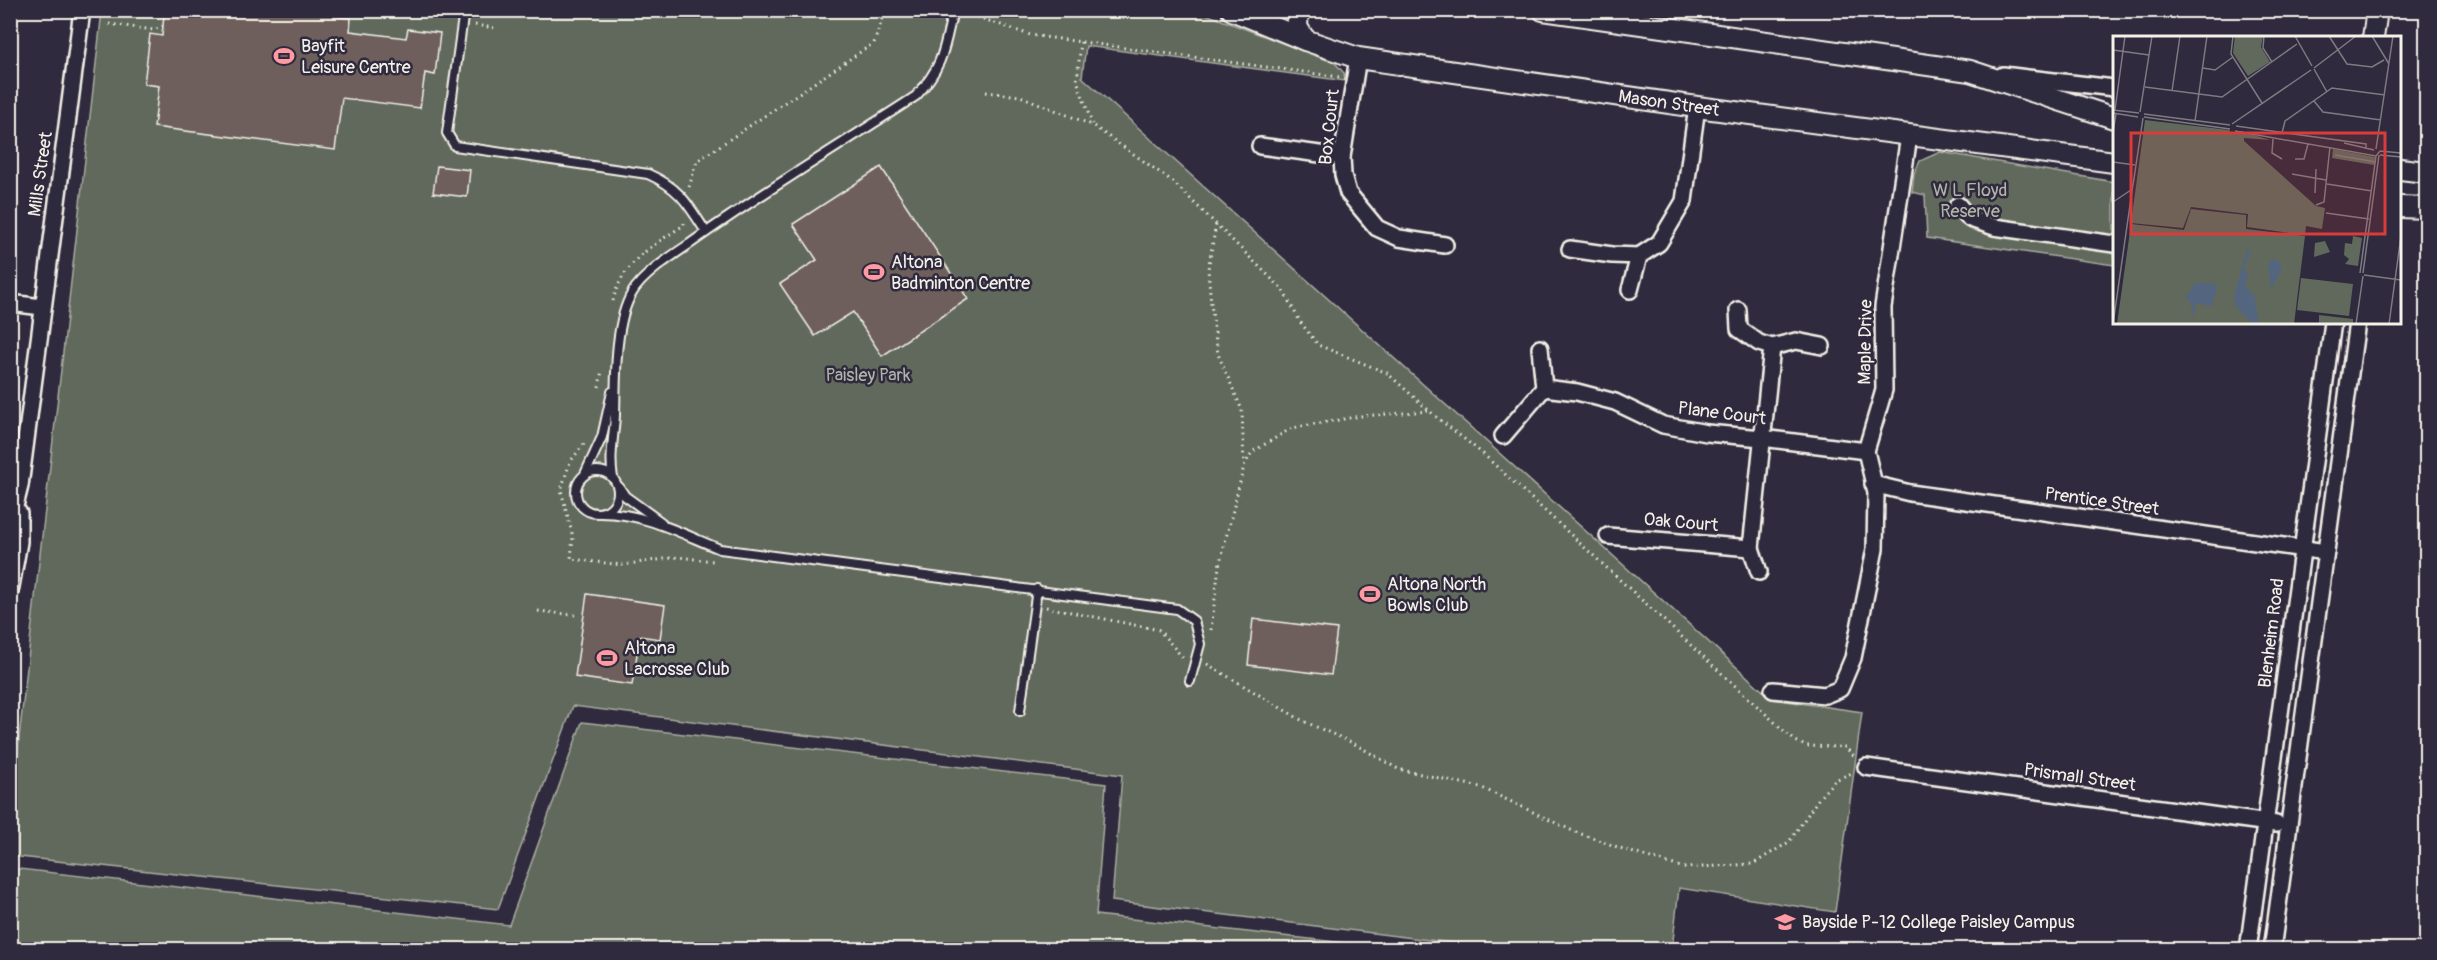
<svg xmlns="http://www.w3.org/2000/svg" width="2437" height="960" font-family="Pangolin,sans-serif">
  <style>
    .green { fill: #60695c; stroke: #aaada2; stroke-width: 1.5 }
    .building { fill: #6e5f5c; stroke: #f4f1e8; stroke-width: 1.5 }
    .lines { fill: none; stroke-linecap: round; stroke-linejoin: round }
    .service-casing { stroke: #f4f1e8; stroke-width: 12 }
    .minor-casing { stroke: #f4f1e8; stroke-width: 20 }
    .tertiary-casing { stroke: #f4f1e8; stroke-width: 24 }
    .path { stroke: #f4f1e8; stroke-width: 3; stroke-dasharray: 1.5 4.5; stroke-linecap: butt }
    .service { stroke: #2f2a3d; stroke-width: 8 }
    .minor { stroke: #2f2a3d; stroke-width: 15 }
    .tertiary { stroke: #2f2a3d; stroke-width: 20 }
    .labels { text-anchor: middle; stroke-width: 5; stroke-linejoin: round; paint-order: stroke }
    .poi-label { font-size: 18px; fill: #f4f1e8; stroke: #2f2a3d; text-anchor: start }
    .street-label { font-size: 18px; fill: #f4f1e8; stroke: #2f2a3d }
    .park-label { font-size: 18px; fill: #b1b4a9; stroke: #2f2a3d }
    .inset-road { fill: none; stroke: #7e7a81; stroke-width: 1.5 }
    .view { fill: #d93c3b; fill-opacity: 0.15; stroke: #d93c3b; stroke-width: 3 }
    .inset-edge { fill: none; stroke: #f4f1e8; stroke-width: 3 }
  </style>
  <rect width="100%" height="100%" fill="#2f2a3d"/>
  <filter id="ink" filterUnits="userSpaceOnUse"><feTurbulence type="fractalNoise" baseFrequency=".0167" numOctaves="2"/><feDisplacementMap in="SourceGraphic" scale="12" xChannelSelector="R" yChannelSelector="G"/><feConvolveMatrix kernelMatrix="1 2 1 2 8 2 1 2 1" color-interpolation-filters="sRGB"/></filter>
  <g filter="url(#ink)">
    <g class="green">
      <path d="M1195,10L1335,63L1344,73L1345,81L1086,46L1082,77L1772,699L1862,712L1835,912L1679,888L1672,949H1502L1112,901L1122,775L573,706L498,909L11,856V808L102,11Z"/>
      <path d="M1940,152L2114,182V265L1927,238L1925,195L1912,192L1914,174L1920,161Z"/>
      <path d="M582,722L1106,784L1096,915L1398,949H11V868L509,925Z"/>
    </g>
    <g class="building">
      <path d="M178,10H340L339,17L351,18L350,31L406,38L408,29L440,33L435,75L425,73L420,108L342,98L335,150L154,127L159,86L144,84L150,34L162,36L164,15L177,16Z"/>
      <path d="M437,166L470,170L467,197L433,193Z"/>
      <path d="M881,167L968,299L882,356L853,312L815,336L780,284L817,260L793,224Z"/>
      <path d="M587,594L665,605L660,639L640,636L632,685L575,677Z"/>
      <path d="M1253,619L1337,629L1331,675L1248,665Z"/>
    </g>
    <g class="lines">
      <g class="service-casing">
        <g id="service">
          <path d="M464,10L447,133L455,146L648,174C680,188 688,204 706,232"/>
          <circle cx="597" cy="492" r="21"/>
          <path d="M585,474L602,437L612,392"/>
          <path d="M613,478C609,456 614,437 615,415C616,380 614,324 632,293C642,275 673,255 691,243C764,191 841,145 916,96C944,65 944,49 953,10"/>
          <path d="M619,487L625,496L661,522"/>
          <path d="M601,513C644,513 680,533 720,549L1177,609L1194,621L1200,644L1190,681"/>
          <path d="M1020,711L1037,589"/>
        </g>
      </g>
      <g class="minor-casing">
        <g id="minor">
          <path d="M1358,58L1342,157L1343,175L1348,193L1377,228L1399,238L1445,245"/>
          <path d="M2003,75L2114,88"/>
          <path d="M1260,146L1342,157"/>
          <path d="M1958,205L1970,219L1994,227L2114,244"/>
          <path d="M1570,249L1612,255L1639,256L1659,243L1684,201L1697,107"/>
          <path d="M1630,290L1639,256"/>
          <path d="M10,303L42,307"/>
          <path d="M1738,310L1739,329L1759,343L1772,347L1796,341L1822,346"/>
          <path d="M1544,388L1577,392L1615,402L1663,425L1707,433L1762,438L1866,451"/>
          <path d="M1503,436L1544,388L1540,348"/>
          <path d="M1873,484L1910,493L2326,552"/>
          <path d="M10,526L20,486L82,10"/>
          <path d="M1608,536L1751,548"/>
          <path d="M1759,572L1751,548L1772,347"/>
          <path d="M10,592L19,542V513"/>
          <path d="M1773,690L1825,695L1840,689L1853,658L1875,549L1876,493L1866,451L1884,390L1883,307L1909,136"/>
          <path d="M1866,767L2276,824"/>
          <path d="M2248,950L2333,322"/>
          <path d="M2272,950L2357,322"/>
        </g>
      </g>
      <g class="tertiary-casing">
        <g id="tertiary">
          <path d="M1232,10L1305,40L1358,58L1697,107L2114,162"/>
          <path d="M1298,10L1297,27L1305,40"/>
          <path d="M1543,10L1970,71L2114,118"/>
          <path d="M2373,38L2377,10"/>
          <path d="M2400,169L2426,172"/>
          <path d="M2400,207L2426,208"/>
        </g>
      </g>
      <g class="path">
        <path d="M870,10L901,16L918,10"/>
        <path d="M966,13L1030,35L1340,77"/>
        <path d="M966,13L981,10"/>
        <path d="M109,24L154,30L163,26"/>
        <path d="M475,25L494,28"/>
        <path d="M1081,42L1077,80L1092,124"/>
        <path d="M986,92L1020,96L1092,125L1172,181L1282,289L1301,323L1318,345L1387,373L1434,415L1483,454L1794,740L1805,746L1845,747L1855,757"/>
        <path d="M689,187L697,161L874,43L884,14"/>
        <path d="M1216,225L1208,269L1211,304L1218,354L1242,410L1244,464"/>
        <path d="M613,301C622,262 652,246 684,225V223"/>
        <path d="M599,387L602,370"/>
        <path d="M584,444L570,462L561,490L573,537L571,559L622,565L678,557L713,561"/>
        <path d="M1046,607L1159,630L1183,658"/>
        <path d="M538,611L575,615"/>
        <path d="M1211,630L1219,566L1244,466L1252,452L1292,428L1361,416L1430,411"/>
        <path d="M1207,664L1303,721L1353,743L1398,769L1480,787L1573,831L1634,853L1684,868L1753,864L1789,842L1819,798L1835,780L1852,773"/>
      </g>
      <use href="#service" class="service"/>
      <use href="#minor" class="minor"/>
      <use href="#tertiary" class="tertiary"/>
    </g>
  </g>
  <defs>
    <g id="stadium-bare" transform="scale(1.62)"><path d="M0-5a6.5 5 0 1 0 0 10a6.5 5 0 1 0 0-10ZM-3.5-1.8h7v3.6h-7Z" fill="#ff9aa2" stroke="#2f2a3d" stroke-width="2.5" paint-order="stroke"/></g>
    <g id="school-bare" transform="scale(1.62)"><path d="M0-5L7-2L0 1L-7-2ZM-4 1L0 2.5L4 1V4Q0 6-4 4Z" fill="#ff9aa2" stroke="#2f2a3d" stroke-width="2.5" paint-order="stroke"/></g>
  </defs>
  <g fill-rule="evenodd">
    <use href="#stadium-bare" x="284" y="56"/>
    <use href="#stadium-bare" x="874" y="272"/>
    <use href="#stadium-bare" x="1370" y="594"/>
    <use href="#stadium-bare" x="607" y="658"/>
    <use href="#school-bare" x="1785" y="922"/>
  </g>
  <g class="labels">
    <g class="poi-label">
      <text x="301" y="52">Bayfit<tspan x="301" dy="21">Leisure Centre</tspan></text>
      <text x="891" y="268">Altona<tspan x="891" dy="21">Badminton Centre</tspan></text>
      <text x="1387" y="590">Altona North<tspan x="1387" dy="21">Bowls Club</tspan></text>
      <text x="624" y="654">Altona<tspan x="624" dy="21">Lacrosse Club</tspan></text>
      <text x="1802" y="928">Bayside P-12 College Paisley Campus</text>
    </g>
    <g class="street-label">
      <text transform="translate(1669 103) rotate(8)" y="6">Mason Street</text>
      <text transform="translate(1329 127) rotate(-84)" y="6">Box Court</text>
      <text transform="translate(40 174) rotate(-82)" y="6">Mills Street</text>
      <text transform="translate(1865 342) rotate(-89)" y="6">Maple Drive</text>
      <text transform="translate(1722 413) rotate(7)" y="6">Plane Court</text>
      <text transform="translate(2102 501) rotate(8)" y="6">Prentice Street</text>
      <text transform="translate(1681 522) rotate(5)" y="6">Oak Court</text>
      <text transform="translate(2271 633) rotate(-83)" y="6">Blenheim Road</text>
      <text transform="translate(2080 777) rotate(8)" y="6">Prismall Street</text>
    </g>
    <g class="park-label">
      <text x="1970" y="196">W L Floyd<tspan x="1970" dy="21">Reserve</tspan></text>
      <text x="868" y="381">Paisley Park</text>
    </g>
  </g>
  <g transform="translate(2113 36)">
    <rect width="288" height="288" fill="#2f2a3d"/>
    <path d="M122,0H150L148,11L157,26L135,40L120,17ZM32,84L116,94L119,98L128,95L157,104L131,102V105L203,170L212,172L209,193L193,190L192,199L134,191L135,178L78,171L70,192L18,187ZM220,113L262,121L261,129L219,122ZM78,173L133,179V193L192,200L181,288H4L18,188L71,194ZM240,200L249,202L245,230L232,228L236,223L231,219L232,207L239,208ZM212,205L217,216L201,221L202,207ZM188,242L240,248L236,280L184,274ZM206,279L240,283V288H206Z" fill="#60695c"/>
    <path d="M134,212L137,220L131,230L135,241L132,250L141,259L146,288H140L124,272L121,262ZM160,223L168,227V235L158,253L155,228ZM82,247H101L104,253L98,270L83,267L80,282L78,267L73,262Z" fill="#54657f"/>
    <path class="inset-road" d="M120,0L118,18L149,67M151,0L150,12L159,26M182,0L199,30M216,0L234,28L259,31L271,24M259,0L276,28M0,14L36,19M90,32L102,34L120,21M201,32L243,0M201,33L214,56M32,51L109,61L184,8M59,55L67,0M201,65L210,76L268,84M0,74L26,77M2,74L12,0M27,76L39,0M0,77L25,81M31,78L117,89M31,81L117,93M82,85L94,0M119,88L198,34M123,90L253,108V113M122,95L263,120L267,115M0,97L3,78M169,97L172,85L219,52L272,59M160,103L159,117L169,123M231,107L261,114M263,113L280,0M267,115L288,117M222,119L263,126M267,119L288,121M182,123H191L195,108M0,126L22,129M179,138L213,144M214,148L259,155M20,149L30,82M202,157L203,133M0,166L18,154M203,169L211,166L217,111M213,177L256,183M247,237L263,120M250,237L266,119M251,239L288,244M0,288L20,148M243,288L250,240M276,288L288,200"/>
    <path class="view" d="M18,97H272V198H18Z"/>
    <rect width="288" height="288" class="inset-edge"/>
  </g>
  <rect width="2437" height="960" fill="none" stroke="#2f2a3d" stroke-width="36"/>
  <rect x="18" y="18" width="2401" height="924" fill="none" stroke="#f4f1e8" stroke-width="2" filter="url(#ink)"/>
</svg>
